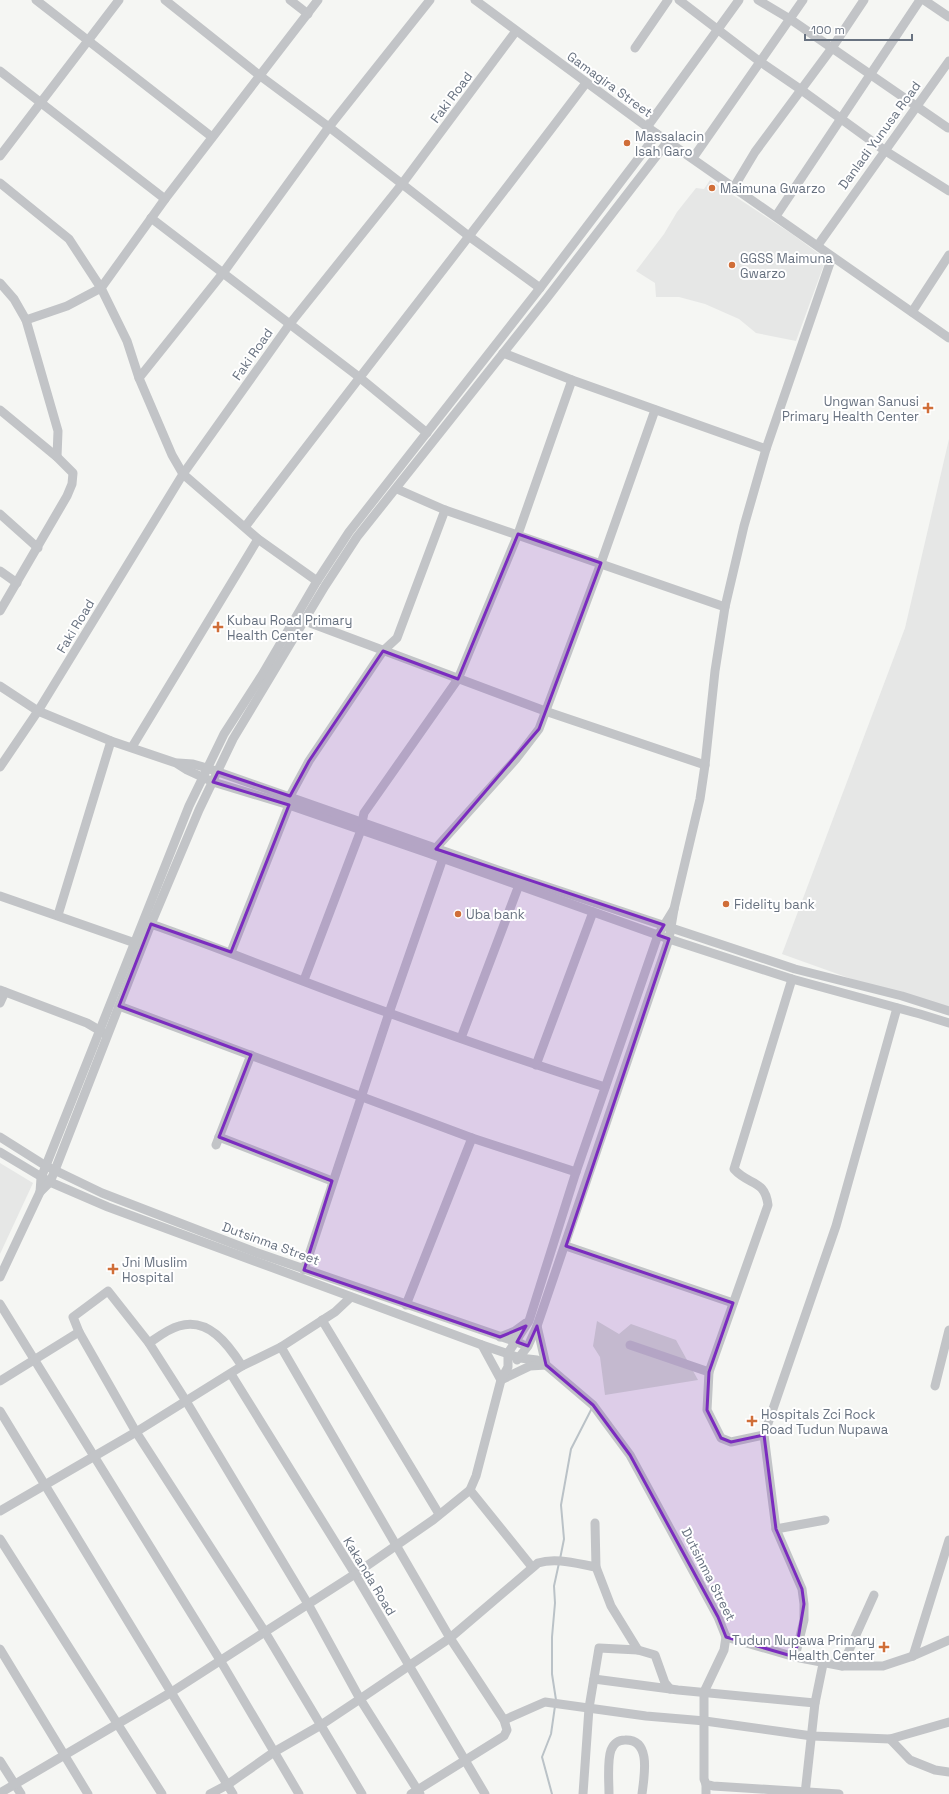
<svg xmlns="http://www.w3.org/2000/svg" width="949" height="1794" font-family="'Space Grotesk',sans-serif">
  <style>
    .built { fill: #e6e7e6 }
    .green { fill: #d6dcd4 }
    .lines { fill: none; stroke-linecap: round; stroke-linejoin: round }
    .stream { stroke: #bac2c7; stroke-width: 2 }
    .minor { stroke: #c2c4c7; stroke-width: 9 }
    .marked { fill: #7b2cbf; fill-opacity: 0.2; stroke: #7b2cbf; stroke-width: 3; stroke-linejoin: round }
    .poi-dot { fill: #d06e38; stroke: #fff; stroke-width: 1.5 }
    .labels { text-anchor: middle; stroke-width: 4; stroke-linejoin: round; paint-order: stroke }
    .street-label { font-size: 13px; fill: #687280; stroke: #fff }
    .poi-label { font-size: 13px; fill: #687280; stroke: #fff; text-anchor: start }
  </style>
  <rect width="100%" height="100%" fill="#f5f6f3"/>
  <g class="built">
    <path d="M710,180L792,234L826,259L796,341L756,333L739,319L705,304L679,297H656L655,283L636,271L664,234L677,212L696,188L704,189Z"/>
    <path d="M949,439V1014L782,954L905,628Z"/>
    <path d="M0,1163L33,1183L0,1254Z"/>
  </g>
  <path class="green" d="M597,1321L619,1334L631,1324L676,1340L698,1380L605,1395L600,1357L593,1346Z"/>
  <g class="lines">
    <g class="stream">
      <path d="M560,1559L564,1539L561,1505L571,1449L592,1408"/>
      <path d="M556,1700L552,1674V1637L555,1603L554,1586L559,1563"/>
      <path d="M552,1794L542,1757L551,1734L555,1706"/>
    </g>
    <g class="minor">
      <path d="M36,0L212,137"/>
      <path d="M165,0L259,75L329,127L470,237L540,288"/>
      <path d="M290,0L308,14"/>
      <path d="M475,0L647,127L949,338"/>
      <path d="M679,0L759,61L800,89L884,150L949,191"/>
      <path d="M758,0L790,19L948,128"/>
      <path d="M924,0L949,17"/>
      <path d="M635,48L668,0"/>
      <path d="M0,71L165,199"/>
      <path d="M647,127L739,0"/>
      <path d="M0,156L119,0"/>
      <path d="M693,158L803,0"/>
      <path d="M0,183L69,239L101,288L127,341L139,378L172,455L183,474L258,539L317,581"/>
      <path d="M734,187L755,152L832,48L864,0"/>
      <path d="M776,216L920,0"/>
      <path d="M151,218L359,377L427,433"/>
      <path d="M818,245L949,61"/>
      <path d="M0,283L14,299L26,320L58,431L57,457"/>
      <path d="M912,312L949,255"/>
      <path d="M26,320L67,306L101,288L165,199L318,0"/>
      <path d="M503,353L572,380L766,449"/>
      <path d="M139,378L223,273L329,127L430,0"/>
      <path d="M0,410L57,457L73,473L72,484L67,496L0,611"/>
      <path d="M397,489L445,510L725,607"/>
      <path d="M0,514L38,548"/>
      <path d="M245,527C358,378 474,232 586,83"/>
      <path d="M0,571L17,583"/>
      <path d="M305,621L545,711L705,765"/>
      <path d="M0,686L38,711L111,741L176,763L187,770L213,782L289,805L428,853L669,939L792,979L920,1014L949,1023"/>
      <path d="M132,747L258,539"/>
      <path d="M178,763L193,764L207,768L521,878L795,969L902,996L949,1011"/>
      <path d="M0,767L38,711L183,474L289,325L402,184L516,31"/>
      <path d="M290,796L309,761L383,651L397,638L445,510"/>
      <path d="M362,822L364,813L458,679L518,534L572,380"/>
      <path d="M436,848L516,759L539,729L601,563L655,410"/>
      <path d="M0,896L135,943"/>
      <path d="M58,915L111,741"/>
      <path d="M151,924C231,952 310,985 389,1013C461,1039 532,1064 605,1087"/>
      <path d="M231,952L289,805"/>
      <path d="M304,980L361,830"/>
      <path d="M0,990L87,1023L104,1033"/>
      <path d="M0,1003L5,992"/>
      <path d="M119,1006L472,1138L576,1172"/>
      <path d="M461,1038L519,885"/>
      <path d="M536,1065L593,912"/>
      <path d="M0,1137L46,1166L102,1193L255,1252L522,1344"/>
      <path d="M219,1137L332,1181"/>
      <path d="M216,1145L251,1055"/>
      <path d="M0,1152L50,1182L108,1207L482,1345L520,1358L537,1360L546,1365L593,1405L630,1455L718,1617L726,1637L724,1650L704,1692V1779L706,1784L713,1786L839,1794"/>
      <path d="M40,1192L41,1178L189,806L224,734L262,675L317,581L349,532L540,288L657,134"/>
      <path d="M566,1246L733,1303"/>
      <path d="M304,1270L389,1013L443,858"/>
      <path d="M0,1277L40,1192L50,1182L55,1170L151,924L199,810L233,739L325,586L357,537L547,298L668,141"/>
      <path d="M0,1304L220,1660L299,1794"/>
      <path d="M406,1305L472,1138"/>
      <path d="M322,1320L439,1514"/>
      <path d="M79,1332L136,1432L265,1632L362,1794"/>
      <path d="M500,1337L515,1331L526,1323"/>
      <path d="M149,1343C158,1337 168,1329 179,1326C208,1317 228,1344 242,1366"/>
      <path d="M482,1345L501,1380L530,1366L546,1365L537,1326"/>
      <path d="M630,1345L709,1372"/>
      <path d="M281,1347L450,1638L504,1720L507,1730L504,1736L411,1794"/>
      <path d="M517,1360L528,1346L537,1326L669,939L674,909L700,799L705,765L715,671L725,607L744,526L766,449L832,257"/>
      <path d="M231,1374L355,1574L485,1794"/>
      <path d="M0,1381L79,1332L73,1317L108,1291L149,1343L186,1401L308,1604L360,1699L420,1794"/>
      <path d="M935,1386L949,1330"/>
      <path d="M0,1411L233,1794"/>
      <path d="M764,1435L731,1442L721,1438L707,1410L709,1372L768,1205C765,1179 749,1186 734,1169L792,979"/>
      <path d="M470,1490L532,1567"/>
      <path d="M0,1511L136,1432L242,1366L281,1347L335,1312L351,1297"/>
      <path d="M595,1523L596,1567L611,1606L638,1650"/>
      <path d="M776,1529L825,1520"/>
      <path d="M0,1539L162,1794"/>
      <path d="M726,1637L795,1657L842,1666H883L913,1656L949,1640"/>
      <path d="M0,1649L88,1794"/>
      <path d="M913,1656L949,1540"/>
      <path d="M795,1657L804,1620V1604L802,1589L776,1529L764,1435L836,1226L897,1008"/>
      <path d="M842,1666L874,1595"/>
      <path d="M594,1679L678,1690L815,1703"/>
      <path d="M504,1720L545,1702L646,1716L705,1721L812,1736L890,1739L949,1722"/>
      <path d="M890,1739L910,1760L935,1770L949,1772"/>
      <path d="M0,1761L21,1794"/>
      <path d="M0,1793L170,1693L355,1574L433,1520L470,1490L476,1476L501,1380L508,1367V1353L529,1321L576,1172L658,935L674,909"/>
      <path d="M210,1794L227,1785L274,1752L321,1725L360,1699L450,1638L538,1563C556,1557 578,1564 596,1567"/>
      <path d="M583,1794L589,1708L599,1648L638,1650L655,1655L665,1683L670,1689"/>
      <path d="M609,1794C609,1782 607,1761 611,1750C614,1743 618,1740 625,1740C652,1739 644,1777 642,1794"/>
      <path d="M706,1794V1784"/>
      <path d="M805,1794L815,1703L823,1664"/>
    </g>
  </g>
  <path class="marked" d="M518,534L601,563L539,729L436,849L664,925L658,935L669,939L566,1246L733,1303L709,1372L707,1410L721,1438L731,1442L764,1435L776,1529L802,1589L804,1604L795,1657L726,1637L718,1617L630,1455L593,1405L546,1365L537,1326L528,1346L517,1342L526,1326L500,1337L304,1270L332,1181L219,1137L251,1055L119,1006L151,924L231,952L289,805L213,782L218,772L290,796L309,761L383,651L458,679Z"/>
  <g class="poi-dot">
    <circle cx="627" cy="143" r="4"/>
    <circle cx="712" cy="188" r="4"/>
    <circle cx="732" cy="265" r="4"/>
    <path d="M926 402h4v4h4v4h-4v4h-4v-4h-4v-4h4z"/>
    <path d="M216 621h4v4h4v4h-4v4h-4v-4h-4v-4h4z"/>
    <circle cx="726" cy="904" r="4"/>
    <circle cx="458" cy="914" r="4"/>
    <path d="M111 1263h4v4h4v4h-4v4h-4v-4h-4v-4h4z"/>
    <path d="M750 1415h4v4h4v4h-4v4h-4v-4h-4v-4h4z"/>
    <path d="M882 1641h4v4h4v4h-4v4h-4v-4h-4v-4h4z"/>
  </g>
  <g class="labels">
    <g class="street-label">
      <text transform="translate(610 84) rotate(36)" y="5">Gamagira Street</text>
      <text transform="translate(451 97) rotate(-53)" y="5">Faki Road</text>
      <text transform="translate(879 135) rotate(-54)" y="5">Danladi Yunusa Road</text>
      <text transform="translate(252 354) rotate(-55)" y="5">Faki Road</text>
      <text transform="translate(75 626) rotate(-59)" y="5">Faki Road</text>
      <text transform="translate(271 1243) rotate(20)" y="5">Dutsinma Street</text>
      <text transform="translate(709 1574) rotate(63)" y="5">Dutsinma Street</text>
      <text transform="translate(370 1576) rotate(59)" y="5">Kakanda Road</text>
    </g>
    <g class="poi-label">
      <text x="635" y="141">Massalacin<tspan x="635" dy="15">Isah Garo</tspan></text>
      <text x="720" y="193">Maimuna Gwarzo</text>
      <text x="740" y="263">GGSS Maimuna<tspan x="740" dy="15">Gwarzo</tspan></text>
      <text x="919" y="406" text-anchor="end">Ungwan Sanusi<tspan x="919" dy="15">Primary Health Center</tspan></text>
      <text x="227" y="625">Kubau Road Primary<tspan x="227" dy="15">Health Center</tspan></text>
      <text x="734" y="909">Fidelity bank</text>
      <text x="466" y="919">Uba bank</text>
      <text x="122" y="1267">Jni Muslim<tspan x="122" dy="15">Hospital</tspan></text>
      <text x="761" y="1419">Hospitals Zci Rock<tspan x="761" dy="15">Road Tudun Nupawa</tspan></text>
      <text x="875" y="1645" text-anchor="end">Tudun Nupawa Primary<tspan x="875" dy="15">Health Center</tspan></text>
    </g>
  </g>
  <path d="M805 34v6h107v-6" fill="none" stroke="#687280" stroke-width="2"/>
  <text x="811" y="34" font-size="12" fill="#687280" stroke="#ffffff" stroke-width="3" paint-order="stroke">100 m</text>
</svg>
